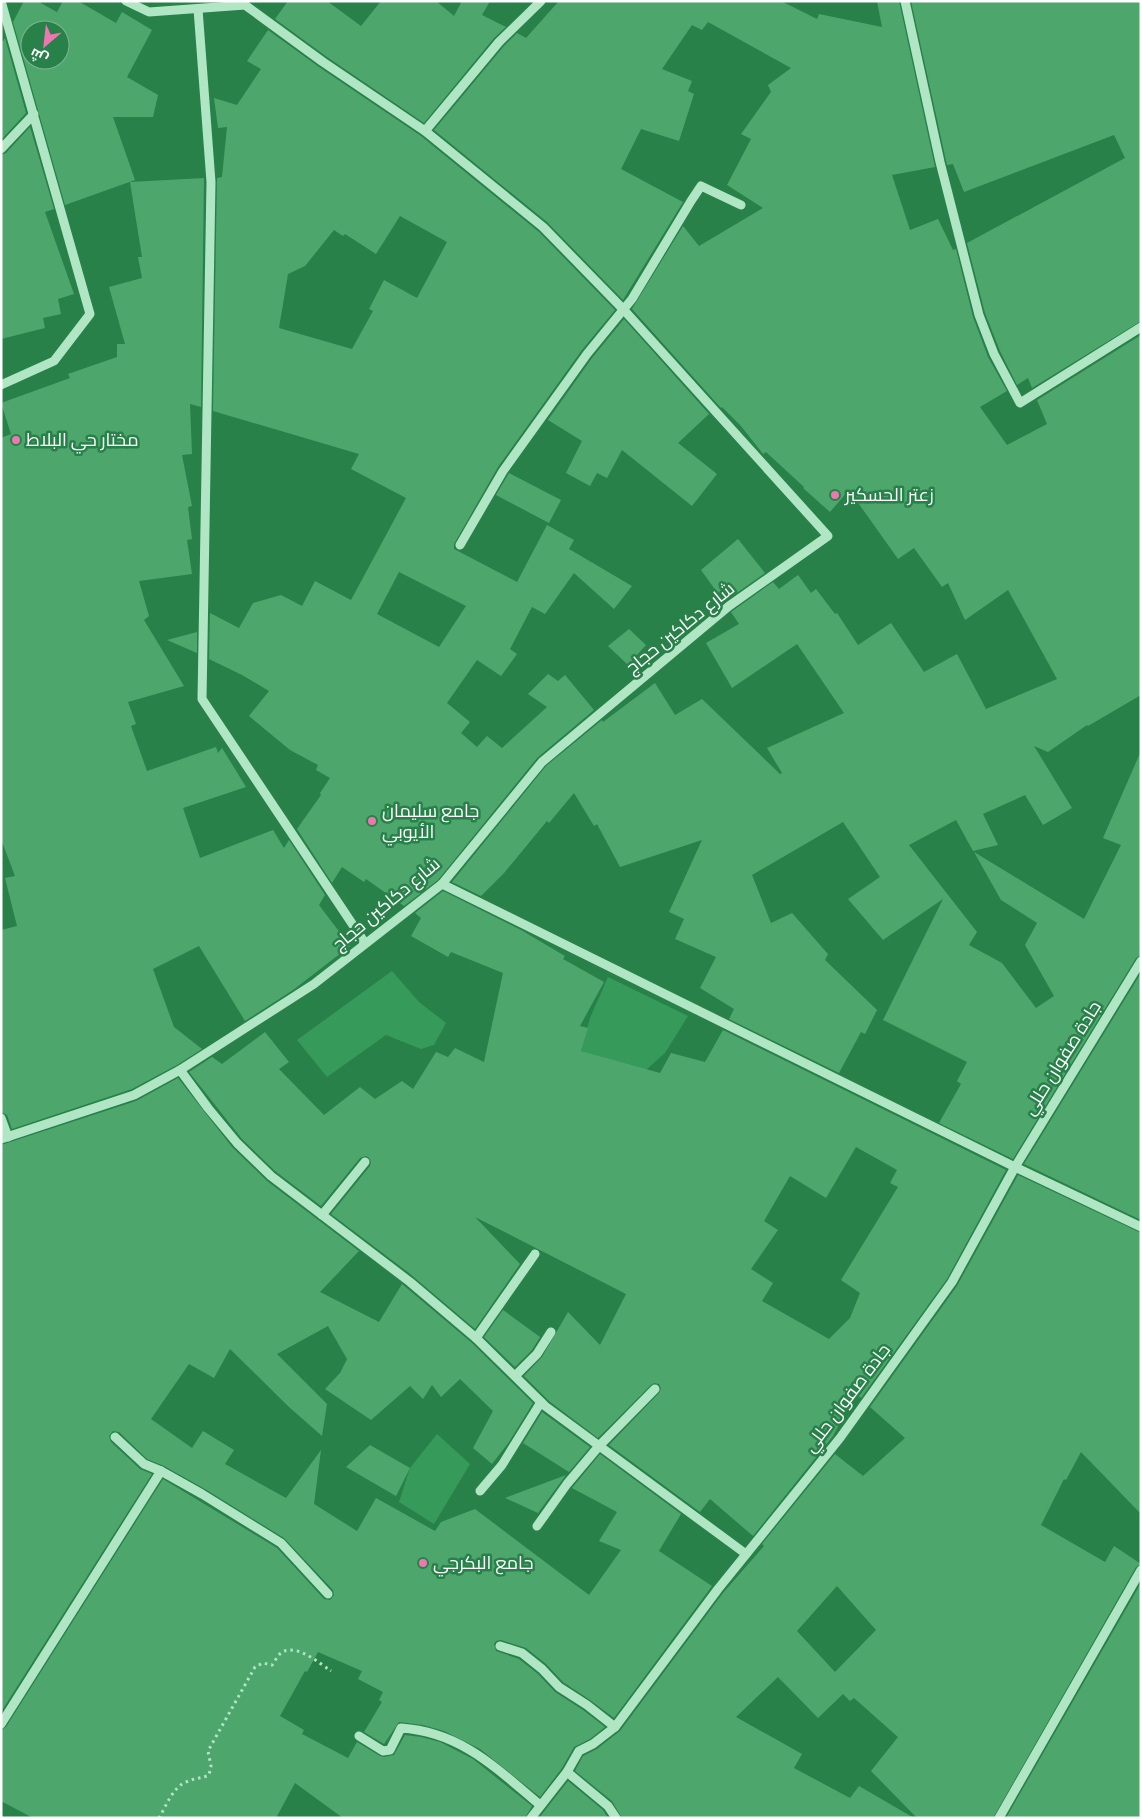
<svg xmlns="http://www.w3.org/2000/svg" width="1142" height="1819" font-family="Signika,Cairo,sans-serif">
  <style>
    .green { fill: #369a5a }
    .building { fill: #4da76d; fill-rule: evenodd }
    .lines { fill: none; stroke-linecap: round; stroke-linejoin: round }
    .path { stroke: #b0e6c3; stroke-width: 3; stroke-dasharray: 2.5 4; stroke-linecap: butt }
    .minor { stroke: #b0e6c3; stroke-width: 9 }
    .poi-dot { fill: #ed77b0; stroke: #288149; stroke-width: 2 }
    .labels { text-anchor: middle; stroke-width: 5; stroke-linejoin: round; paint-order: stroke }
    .poi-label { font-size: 18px; fill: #fff; stroke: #288149; text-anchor: start }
    .street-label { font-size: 18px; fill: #fff; stroke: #288149 }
  </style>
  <rect width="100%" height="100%" fill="#288149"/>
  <g class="green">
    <path d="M392,971L419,1002L446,1023L434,1045L421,1049L386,1035L327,1077L297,1040Z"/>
    <path d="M608,977L688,1016L665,1053L646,1070L581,1051L590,1018Z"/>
    <path d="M437,1434L470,1464L434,1524L399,1502L410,1468Z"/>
  </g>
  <g class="building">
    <path d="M24,1H37L57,12L63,1H78L116,23L122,12L152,30L127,77L158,95L153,117H113L135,180L65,205L13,22ZM30,30H60V60H30Z"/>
    <path d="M288,1H327L361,26L381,1H436L454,16L462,1H490L482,15L506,27L494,38L424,123L327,57L275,19Z"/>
    <path d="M559,1H781L817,19L819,14L882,27L877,1H899L935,167L892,175L910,230L938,219L953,250L956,249L973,317L988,357L1007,391L980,407L1007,445L1047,424L1037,400L1141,335V695L1088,726L1087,725L1048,752L1034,746L1072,808L1043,825L1025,795L983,814L998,845L973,851L956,820L909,845L977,932L969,945L1002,963L1036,1008L1054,996L1025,945L1037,923L1001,900L974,852L1084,919L1121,845L1103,838L1141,751V955L1136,958L1013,1159L939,1123L961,1084L957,1081L967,1062L883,1020L943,899L883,940L848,899L880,877L843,822L752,875L771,923L792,913L828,954L825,960L877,1010L865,1034L861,1032L839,1073L729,1019L734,1009L700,988L716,957L675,939L684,919L669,912L702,840L620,867L597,824L594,826L574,793L549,823L547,821L504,873L481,896L452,882L546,766L602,720L603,722L655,683L675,715L702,699L780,774L782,773L767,748L844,713L797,644L732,688L706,643L739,624L731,612L773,582L779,589L798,575L811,593L816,589L835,614L837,613L858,645L891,623L924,672L957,654L986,709L1057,679L1008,590L965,620L948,583L942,587L914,548L898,559L849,490L830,512L803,488L804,487L766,452L763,454L741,426L722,407L721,408L632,309L683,226L699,246L763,208L727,185L751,139L741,134L771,92L768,85L791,68L708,22L702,30L692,25L662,69L692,81L688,91L694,94L679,141L641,129L621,169L683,202L623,300L547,222L434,130L504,46L517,33L526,38Z"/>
    <path d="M911,1H1141V321L1032,388L1028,378L1017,385L1000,351L985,313L967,243L1125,158L1114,135L964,192L953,164L947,165Z"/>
    <path d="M268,30L319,67L421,136L539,232L615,310L582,350L498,467L454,544V549L517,582L547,525L574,540L569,549L632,586L614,609L574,573L545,614L532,607L510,649L517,654L501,676L477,660L447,703L470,722L461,733L477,747L487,736L502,748L547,707L528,694L548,674L558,681L565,675L594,710L537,758L438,880L404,906L366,879L364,882L342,867L332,883L297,829L321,795L320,793L330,778L316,770L318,765L290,750L249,716L269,691L242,675L209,659L210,613L239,628L253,603L281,595L302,606L315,581L351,600L406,498L351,469L359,454L213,411L217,178L222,177L227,127L218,128L214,98L237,105L261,69L247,61ZM400,216L447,242L417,298L384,280L369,309L373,311L352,349L279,328L288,274L305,266L334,230L343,236L345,234L376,254ZM399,572L466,606L439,647L377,614Z"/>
    <path d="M5,38L26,113L1,140V44Z"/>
    <path d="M30,127L54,209L45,212L74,294L58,299L61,314L43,318L45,328L1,339V155L6,153Z"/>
    <path d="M204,178L201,407L190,404L192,454L182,455L192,506L188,507L192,539L187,540L192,574L139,581L149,616L144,620L184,686L128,702L136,724L131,726L147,771L216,747L218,753L222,748L246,787L183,808L200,858L273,830L284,848L289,840L325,895L319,905L350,946L293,990L245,1021L199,946L153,969L174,1027L202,1049L177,1065L132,1089L12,1129L7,1115L1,1112V930L17,926L5,878L15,876L1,839V438L11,434L1,403L70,378L68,374L117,357V344H125L109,287L142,278L138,257H142L130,182Z"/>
    <path d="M624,319L709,414L678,443L717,474L692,506L622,450L607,478L597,473L590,486L566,473L582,441L548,420L592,358Z"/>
    <path d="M509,473L561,500L549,523L496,495Z"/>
    <path d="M738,539L765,573L724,602L701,570Z"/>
    <path d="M629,629L646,645L628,665L608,646Z"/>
    <path d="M197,632V653L167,640Z"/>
    <path d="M443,891L521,930L565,956L563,959L604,982L580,1026L588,1028L581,1051L660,1073L671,1053L705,1062L723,1030L1006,1170L947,1279L861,1398L855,1393L833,1436L753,1536L710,1499L700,1512L609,1445L659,1393L661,1388L659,1384L654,1383L651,1385L598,1438L549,1401L524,1376L542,1357L568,1312L600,1345L626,1294L475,1217L520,1264L475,1329L409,1273L331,1214L370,1166L371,1162L369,1158L366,1156L360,1158L321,1206L275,1171L242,1139L189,1072L212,1057L222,1064L265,1032L289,1062L279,1069L324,1115L360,1087L375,1099L402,1081L413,1089L436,1052L448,1057L455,1048L484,1062L503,973L451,952L448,957L411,936L421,918L415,913ZM856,1147L897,1170L890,1183L898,1187L841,1280L860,1293L850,1318L829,1339L762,1301L773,1283L751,1269L778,1230L764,1221L790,1176L826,1198Z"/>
    <path d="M1141,973V1220L1024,1164Z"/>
    <path d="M178,1078L232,1147L267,1181L359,1251L320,1292L379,1322L402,1284L472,1343L533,1403L509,1442L492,1464L473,1448L493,1411L460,1379L441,1397L432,1385L423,1399L410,1386L371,1420L325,1389L340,1373L347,1359L328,1326L277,1354L327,1404L322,1436L289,1407L230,1349L214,1378L189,1364L151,1419L192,1448L203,1431L234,1450L225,1464L286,1498L321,1450L314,1504L357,1531L376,1498L435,1531L441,1522L475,1509L589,1595L621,1550L599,1541L617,1512L572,1488L600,1454L681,1514L659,1551L712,1586L614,1718L590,1700L563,1682L546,1664L526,1648L501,1640L496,1641L494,1644L496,1651L519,1659L538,1674L555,1692L583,1710L605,1727L590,1739L574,1747L562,1768L540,1797L480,1749L444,1731L423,1725L399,1722L384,1744L364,1732L382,1702L379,1700L383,1692L358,1679L362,1671L318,1652L307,1672L305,1671L280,1716L304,1730L302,1734L348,1758L357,1742L380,1756L384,1757L394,1755L405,1735L421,1737L440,1742L473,1759L532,1806L525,1818H343L295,1783L276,1818H33L1,1801V1730L6,1727L163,1479L277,1548L324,1599L330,1600L334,1595L333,1590L284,1538L205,1489L164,1466L147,1459L119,1432L113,1431L109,1436L111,1442L140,1469L152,1474L1,1712V1145L136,1101Z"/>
    <path d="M1018,1175L1141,1233V1514L1081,1452L1066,1480L1064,1479L1041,1525L1105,1562L1114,1546L1141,1564L1136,1567L993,1818H917L871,1771L898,1737L854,1698L850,1701L843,1694L818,1718L778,1677L736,1717L802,1754L794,1768L850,1798L859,1786L914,1818H622L612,1801L575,1771L583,1756L597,1749L620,1731L723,1593L764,1546L762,1544L835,1454L863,1476L905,1438L870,1407L957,1286ZM837,1586L876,1630L835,1672L797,1631Z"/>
    <path d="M503,1310L540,1337L532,1350L515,1367L484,1337Z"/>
    <path d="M542,1412L590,1447L569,1472L523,1443Z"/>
    <path d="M370,1445L410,1468L396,1496L346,1467Z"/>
    <path d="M566,1475L538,1513L505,1498Z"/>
    <path d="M1141,1583V1818H1006Z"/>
    <path d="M568,1781L603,1810L608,1818H539Z"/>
  </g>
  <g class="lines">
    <path class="path" d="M159,1818C166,1806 173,1787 186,1782C194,1778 200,1779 209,1775L211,1766L208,1751L255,1667L263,1663L272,1665C275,1661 278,1655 282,1652C298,1644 319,1663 331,1671"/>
    <g class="minor">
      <path d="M905,1L940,162L979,315L994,354L1020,403L1141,327"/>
      <path d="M198,9L211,182L202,699L365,943"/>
      <path d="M425,131L499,42L541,1"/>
      <path d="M1,149L34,114"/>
      <path d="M1,385L54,361L90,314L1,1"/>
      <path d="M460,545L503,471L587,354L632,299L691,201L701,186L741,205"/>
      <path d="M442,884L1015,1167L1141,1227"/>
      <path d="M180,1070L208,1108L237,1143L271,1176L410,1282L476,1338L545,1406L746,1554"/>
      <path d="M1,1118L8,1137"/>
      <path d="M1,1139L134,1095L180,1070L314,984L442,884L542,762L729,606L828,536L623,309L543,227L425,131L323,62L245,5L149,12L126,1"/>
      <path d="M322,1215L365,1162"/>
      <path d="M476,1338L535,1254"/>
      <path d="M515,1376L537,1354L551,1332"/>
      <path d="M115,1437L144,1464L161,1471"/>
      <path d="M480,1491L502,1465L541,1402"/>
      <path d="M537,1526L567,1484L599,1446L655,1389"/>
      <path d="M500,1646L522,1653L542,1669L559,1687L587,1705L615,1727"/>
      <path d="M1,1724L161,1471L202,1494L281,1543L328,1594"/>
      <path d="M359,1736L383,1751L390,1750L401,1728C461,1732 496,1768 540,1805"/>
      <path d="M567,1772L608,1806L616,1818"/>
      <path d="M531,1818L567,1772L579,1751L593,1744L615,1727L718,1589L840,1438L952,1282L1015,1167L1141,961"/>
      <path d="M999,1818L1141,1570"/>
    </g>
  </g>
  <g class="poi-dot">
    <circle cx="16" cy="440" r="5"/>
    <circle cx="835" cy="495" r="5"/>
    <circle cx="372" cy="821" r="5"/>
    <circle cx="423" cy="1563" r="5"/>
  </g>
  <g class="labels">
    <g class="poi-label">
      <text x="26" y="446">مختار حي البلاط</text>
      <text x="845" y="501">زعتر الحسكير</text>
      <text x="382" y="817">جامع سليمان<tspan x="382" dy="21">الأيوبي</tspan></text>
      <text x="433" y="1569">جامع البكرجي</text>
    </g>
    <g class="street-label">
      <text transform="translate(680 628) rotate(-39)" y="6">شارع دكاكين حجاج</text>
      <text transform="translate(386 904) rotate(-40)" y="6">شارع دكاكين حجاج</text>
      <text transform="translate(1062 1058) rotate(-58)" y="6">جادة صفوان حللي</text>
      <text transform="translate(847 1398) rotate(-53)" y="6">جادة صفوان حللي</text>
    </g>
  </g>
  <rect width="1142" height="1819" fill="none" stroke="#ffffff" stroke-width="5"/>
  <g transform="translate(45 45) rotate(208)"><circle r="24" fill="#288149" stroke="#7eb392"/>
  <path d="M0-4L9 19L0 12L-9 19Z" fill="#ed77b0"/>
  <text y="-8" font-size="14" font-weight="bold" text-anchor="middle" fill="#ffffff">ش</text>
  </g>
</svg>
